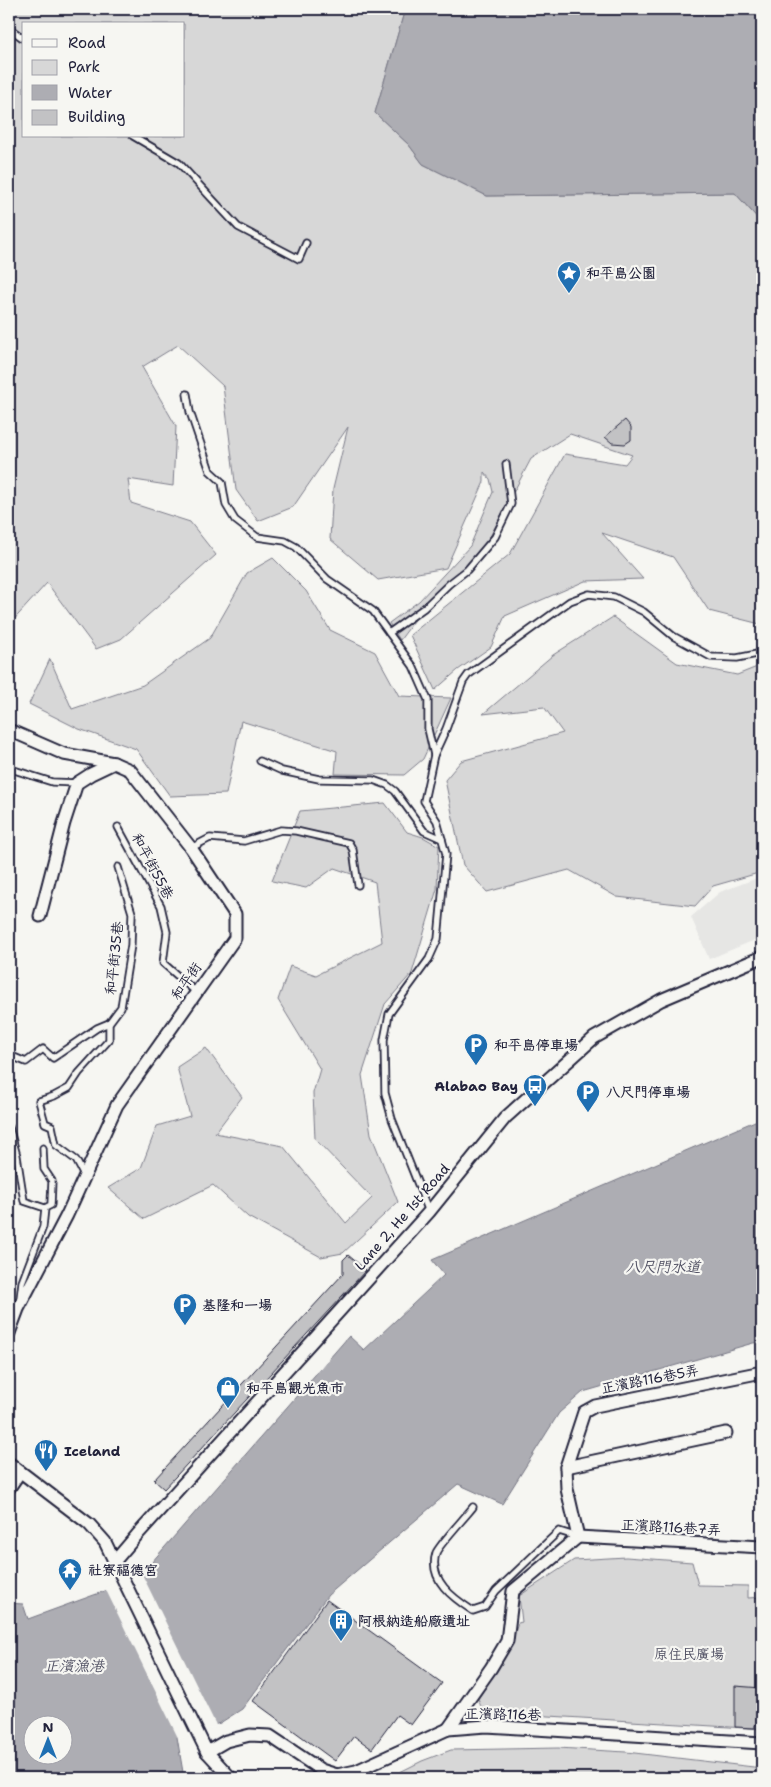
<svg xmlns="http://www.w3.org/2000/svg" width="771" height="1787" font-family="'Shantell Sans','LXGW WenKai TC',sans-serif">
  <style>
    .built { fill: #e6e6e4 }
    .green { fill: #d7d7d7; stroke: #7c7c89; fill-rule: evenodd }
    .water { fill: #adadb3; stroke: #757583; fill-rule: evenodd }
    .pier { fill: #f6f6f2 }
    .building { fill: #c2c2c4; stroke: #22223b }
    .lines { fill: none; stroke-linecap: round; stroke-linejoin: round }
    .service-casing { stroke: #22223b; stroke-width: 9 }
    .minor-casing { stroke: #22223b; stroke-width: 15 }
    .service { stroke: #f6f6f2; stroke-width: 5.5 }
    .minor { stroke: #f6f6f2; stroke-width: 11 }
    .labels { text-anchor: middle; stroke-width: 4.5; stroke-linejoin: round; paint-order: stroke }
    .poi-label { font-size: 14px; font-weight: bold; fill: #22223b; stroke: #f6f6f2; text-anchor: start }
    .street-label { font-size: 14px; fill: #22223b; stroke: #f6f6f2 }
    .park-label { font-size: 14px; fill: #4f4f62; stroke: #f6f6f2 }
    .water-label { font-size: 15px; font-style: italic; fill: #535365; stroke: #f6f6f2 }
  </style>
  <rect width="100%" height="100%" fill="#f6f6f2"/>
  <filter id="ink" filterUnits="userSpaceOnUse"><feTurbulence type="fractalNoise" baseFrequency=".02" numOctaves="2"/><feDisplacementMap in="SourceGraphic" scale="10" xChannelSelector="R" yChannelSelector="G"/><feConvolveMatrix kernelMatrix="1 2 1 2 8 2 1 2 1" color-interpolation-filters="sRGB"/></filter>
  <g filter="url(#ink)">
    <path class="built" d="M760,877H762V937L709,959L691,917L720,892Z"/>
    <g class="green">
      <path d="M9,9H405L375,113L409,145L423,164L487,196L735,193L762,223V623L760,624L709,611L673,557L602,533L643,579L585,581L505,616L491,647L458,670L435,690L410,635L510,554L565,454L625,464L632,455L570,434L531,459L475,565L417,617L400,640L389,623L419,601L470,546L493,492L490,479L484,472V482L446,568L378,580L330,539L333,489L348,427L293,507L258,521L236,490L223,386L178,345L142,367L176,426L173,486L128,479L131,503L190,522L216,555L121,639L96,649L47,583L9,625ZM24,24H184V136H24Z"/>
      <path d="M273,558L306,591L330,630L375,652L399,696L451,698L423,759L404,775L335,774L337,751L241,721L226,794L170,796L136,749L79,729L29,704L50,659L72,709L143,685L210,638L247,573Z"/>
      <path d="M613,617L677,663L737,675L762,665V872L713,886L695,906L617,897L569,870L487,892L463,865L445,780L461,761L563,733L544,707L483,714L553,655Z"/>
      <path d="M385,803L407,832L423,837L439,846L437,889L412,973L385,1004L362,1075L371,1134L398,1202L343,1253L321,1257L248,1217L213,1185L144,1219L108,1188L141,1168L157,1126L190,1116L177,1067L206,1048L242,1097L215,1133L283,1146L346,1223L372,1198L315,1139L313,1093L320,1069L278,1000L290,966L316,975L382,942L375,882L334,868L306,888L272,881L300,811Z"/>
      <path d="M626,1557L692,1562L698,1585L748,1586V1598L762,1597V1729L483,1712L478,1699L511,1645L518,1623L522,1622L519,1596L574,1560Z"/>
      <path d="M558,1748L626,1752L762,1768V1778H388L422,1761L451,1750Z"/>
    </g>
    <g class="water">
      <path d="M405,9H762V223L735,193L487,196L423,164L409,145L375,113Z"/>
      <path d="M762,1118V1342L753,1343L583,1392L559,1413L502,1504L458,1484L328,1595L242,1709L220,1723L177,1737L184,1778H9V1603L23,1604L28,1619L105,1591L144,1571L349,1336L364,1350L444,1275L432,1260ZM32,1724H62V1754H32Z"/>
    </g>
    <path class="pier" d="M140,1570L217,1727L180,1739L181,1744L105,1588Z"/>
    <g class="building">
      <path d="M625,420L631,427V440L625,444L612,443L605,437Z"/>
      <path d="M348,1255L366,1270L164,1489L154,1480L343,1274V1260Z"/>
      <path d="M327,1600L442,1683L411,1725L397,1715L372,1749L354,1736L335,1761L253,1701Z"/>
      <path d="M735,1686L762,1688V1724H755V1728L735,1727Z"/>
    </g>
    <g class="lines">
      <g class="service-casing">
        <g id="service">
          <path d="M9,28L24,39"/>
          <path d="M133,136L179,163L238,227L299,259L306,243"/>
          <path d="M187,394L190,412L210,471L222,482L226,505L235,520L257,537L285,541L296,547L327,579L373,611L413,666L428,700V729L434,755"/>
          <path d="M389,633L424,608L449,584L467,570L495,537L511,504L506,464"/>
          <path d="M260,761L282,771L319,779L373,780L387,785L395,791L424,831L442,839"/>
          <path d="M9,770H14L52,782L77,783"/>
          <path d="M118,827L161,906L167,932L163,963L196,992"/>
          <path d="M191,848L210,838L244,841L281,830L296,831L349,843L353,850L358,885"/>
          <path d="M9,1055L26,1062L43,1049L53,1058L97,1028L109,1023"/>
          <path d="M9,1127L17,1156L24,1201L45,1208"/>
          <path d="M84,1175L76,1160L56,1145L52,1126L45,1123L39,1101L54,1096L69,1088L79,1073L109,1040V1023L121,1007L131,945L132,913L118,867"/>
          <path d="M429,1212L392,1119L385,1093L384,1040L389,1014L429,959L438,939L446,854L437,821L424,801L434,755L446,729L463,682L468,675L570,601L589,594L614,597L644,612L673,636L711,657L737,658L762,653"/>
          <path d="M20,1298L22,1282L43,1227L45,1208L51,1205L52,1181L44,1169L43,1148"/>
          <path d="M473,1507C467,1515 438,1546 436,1553C428,1580 453,1598 473,1611L485,1607L496,1591L559,1531L578,1537"/>
        </g>
      </g>
      <g class="minor-casing">
        <g id="minor">
          <path d="M9,730L64,754L114,763L130,770L191,848L235,914V938L117,1105L67,1215L18,1309L9,1333"/>
          <path d="M40,916L64,823L77,783L91,774L114,763"/>
          <path d="M9,1463L89,1524L105,1542L207,1752L231,1778"/>
          <path d="M566,1467L726,1433"/>
          <path d="M9,1488L20,1472"/>
          <path d="M578,1537L762,1547"/>
          <path d="M114,1562L137,1535L429,1212L505,1118L594,1038L661,1000L762,957"/>
          <path d="M448,1729L491,1668L507,1641L513,1591L578,1537L567,1489L566,1467L584,1412L595,1406L762,1372"/>
          <path d="M207,1752L226,1741L250,1735L270,1736L321,1770L337,1775L356,1771L448,1729L486,1726L762,1743"/>
        </g>
      </g>
      <use href="#service" class="service"/>
      <use href="#minor" class="minor"/>
    </g>
  </g>
  <defs>
    <g id="sight-pin" transform="scale(1.25)"><path d="M0 17L-7.5 6A9.5 9.5 0 1 1 7.5 6Z" fill="#1f6fb2" stroke="#f6f6f2"/><path d="M0-6L1.8-2.2L6-1.7L2.9 1.2L3.7 5.4L0 3.3L-3.7 5.4L-2.9 1.2L-6-1.7L-1.8-2.2Z" fill="#fff"/></g>
    <g id="parking-pin" transform="scale(1.25)"><path d="M0 17L-7.5 6A9.5 9.5 0 1 1 7.5 6Z" fill="#1f6fb2" stroke="#f6f6f2"/><path d="M-3.5-5.5H1a3.5 3.5 0 0 1 0 7H-1V5.5H-3.5ZM-1-3.4V-.6H.8a1.4 1.4 0 0 0 0-2.8Z" fill="#fff"/></g>
    <g id="bus-pin" transform="scale(1.25)"><path d="M0 17L-7.5 6A9.5 9.5 0 1 1 7.5 6Z" fill="#1f6fb2" stroke="#f6f6f2"/><path d="M-5-6H5V4H4V6H2V4H-2V6H-4V4H-5ZM-3.5-4V0h7V-4ZM-3.5 1.2v1.5H-2V1.2ZM2 1.2v1.5H3.5V1.2Z" fill="#fff"/></g>
    <g id="shop-pin" transform="scale(1.25)"><path d="M0 17L-7.5 6A9.5 9.5 0 1 1 7.5 6Z" fill="#1f6fb2" stroke="#f6f6f2"/><path d="M-5-2.5h2.3a2.7 3.5 0 0 1 5.4 0H5L5.5 6h-11ZM-1.5-2.5h3a1.5 2.3 0 0 0-3 0Z" fill="#fff"/></g>
    <g id="restaurant-pin" transform="scale(1.25)"><path d="M0 17L-7.5 6A9.5 9.5 0 1 1 7.5 6Z" fill="#1f6fb2" stroke="#f6f6f2"/><path d="M-5-6h1v4h1v-4h1v4h1v-4h1v5L-1.5 .5V6h-2V.5L-5-1ZM5-6V6H3V1.5H1.5Q1.5-4 5-6Z" fill="#fff"/></g>
    <g id="temple-pin" transform="scale(1.25)"><path d="M0 17L-7.5 6A9.5 9.5 0 1 1 7.5 6Z" fill="#1f6fb2" stroke="#f6f6f2"/><path d="M0-6L5-2H3V0L6.5 2.5H4V6H1.5V3h-3V6H-4V2.5H-6.5L-3 0V-2H-5Z" fill="#fff"/></g>
    <g id="building-pin" transform="scale(1.25)"><path d="M0 17L-7.5 6A9.5 9.5 0 1 1 7.5 6Z" fill="#1f6fb2" stroke="#f6f6f2"/><path d="M-4-6H4V6H1V3H-1V6H-4ZM-2.5-4.3h1.7v1.8h-1.7ZM.8-4.3h1.7v1.8H.8ZM-2.5-1h1.7V.8h-1.7ZM.8-1h1.7V.8H.8Z" fill="#fff"/></g>
  </defs>
  <g fill-rule="evenodd">
    <use href="#sight-pin" x="569" y="273"/>
    <use href="#parking-pin" x="476" y="1045"/>
    <use href="#bus-pin" x="535" y="1086"/>
    <use href="#parking-pin" x="588" y="1092"/>
    <use href="#parking-pin" x="185" y="1305"/>
    <use href="#shop-pin" x="228" y="1388"/>
    <use href="#restaurant-pin" x="46" y="1451"/>
    <use href="#temple-pin" x="70" y="1570"/>
    <use href="#building-pin" x="341" y="1621"/>
  </g>
  <g class="labels">
    <g class="poi-label">
      <text x="586" y="278">和平島公園</text>
      <text x="494" y="1050">和平島停車場</text>
      <text x="518" y="1091" text-anchor="end">Alabao Bay</text>
      <text x="606" y="1097">八尺門停車場</text>
      <text x="202" y="1310">基隆和一場</text>
      <text x="246" y="1393">和平島觀光魚市</text>
      <text x="64" y="1456">Iceland</text>
      <text x="88" y="1575">社寮福德宮</text>
      <text x="358" y="1626">阿根納造船廠遺址</text>
    </g>
    <g class="street-label">
      <text transform="translate(153 866) rotate(62)" y="5">和平街55巷</text>
      <text transform="translate(114 958) rotate(-84)" y="5">和平街35巷</text>
      <text transform="translate(186 981) rotate(-55)" y="5">和平街</text>
      <text transform="translate(402 1217) rotate(-49)" y="5">Lane 2, He 1st Road</text>
      <text transform="translate(650 1379) rotate(-11)" y="5">正濱路116巷5弄</text>
      <text transform="translate(671 1527) rotate(3)" y="5">正濱路116巷7弄</text>
      <text transform="translate(503 1714) rotate(1)" y="5">正濱路116巷</text>
    </g>
    <g class="park-label">
      <text x="689" y="1659">原住民廣場</text>
    </g>
    <g class="water-label">
      <text x="663" y="1272">八尺門水道</text>
      <text x="74" y="1671">正濱漁港</text>
    </g>
  </g>
  <rect width="771" height="1787" fill="none" stroke="#f6f6f2" stroke-width="30"/>
  <rect x="15" y="15" width="741" height="1757" fill="none" stroke="#22223b" stroke-width="2" filter="url(#ink)"/>
  <rect x="22" y="22" width="162" height="115" fill="#f6f6f2" stroke="#a1a1a9"/>
  <rect x="32" y="39" width="25" height="8" fill="#f6f6f2" stroke="#a1a1a9"/>
  <text x="68" y="48" font-size="15" fill="#22223b">Road</text>
  <rect x="32" y="60" width="25" height="15" fill="#d7d7d7" stroke="#a1a1a9"/>
  <text x="68" y="72" font-size="15" fill="#22223b">Park</text>
  <rect x="32" y="85" width="25" height="15" fill="#adadb3" stroke="#a1a1a9"/>
  <text x="68" y="98" font-size="15" fill="#22223b">Water</text>
  <rect x="32" y="110" width="25" height="15" fill="#c2c2c4" stroke="#a1a1a9"/>
  <text x="68" y="122" font-size="15" fill="#22223b">Building</text>
  <g transform="translate(48 1740)"><circle r="24" fill="#f6f6f2" stroke="#a1a1a9"/>
  <path d="M0-4L9 19L0 12L-9 19Z" fill="#1f6fb2"/>
  <text y="-8" font-size="14" font-weight="bold" text-anchor="middle" fill="#22223b">N</text>
  </g>
</svg>
